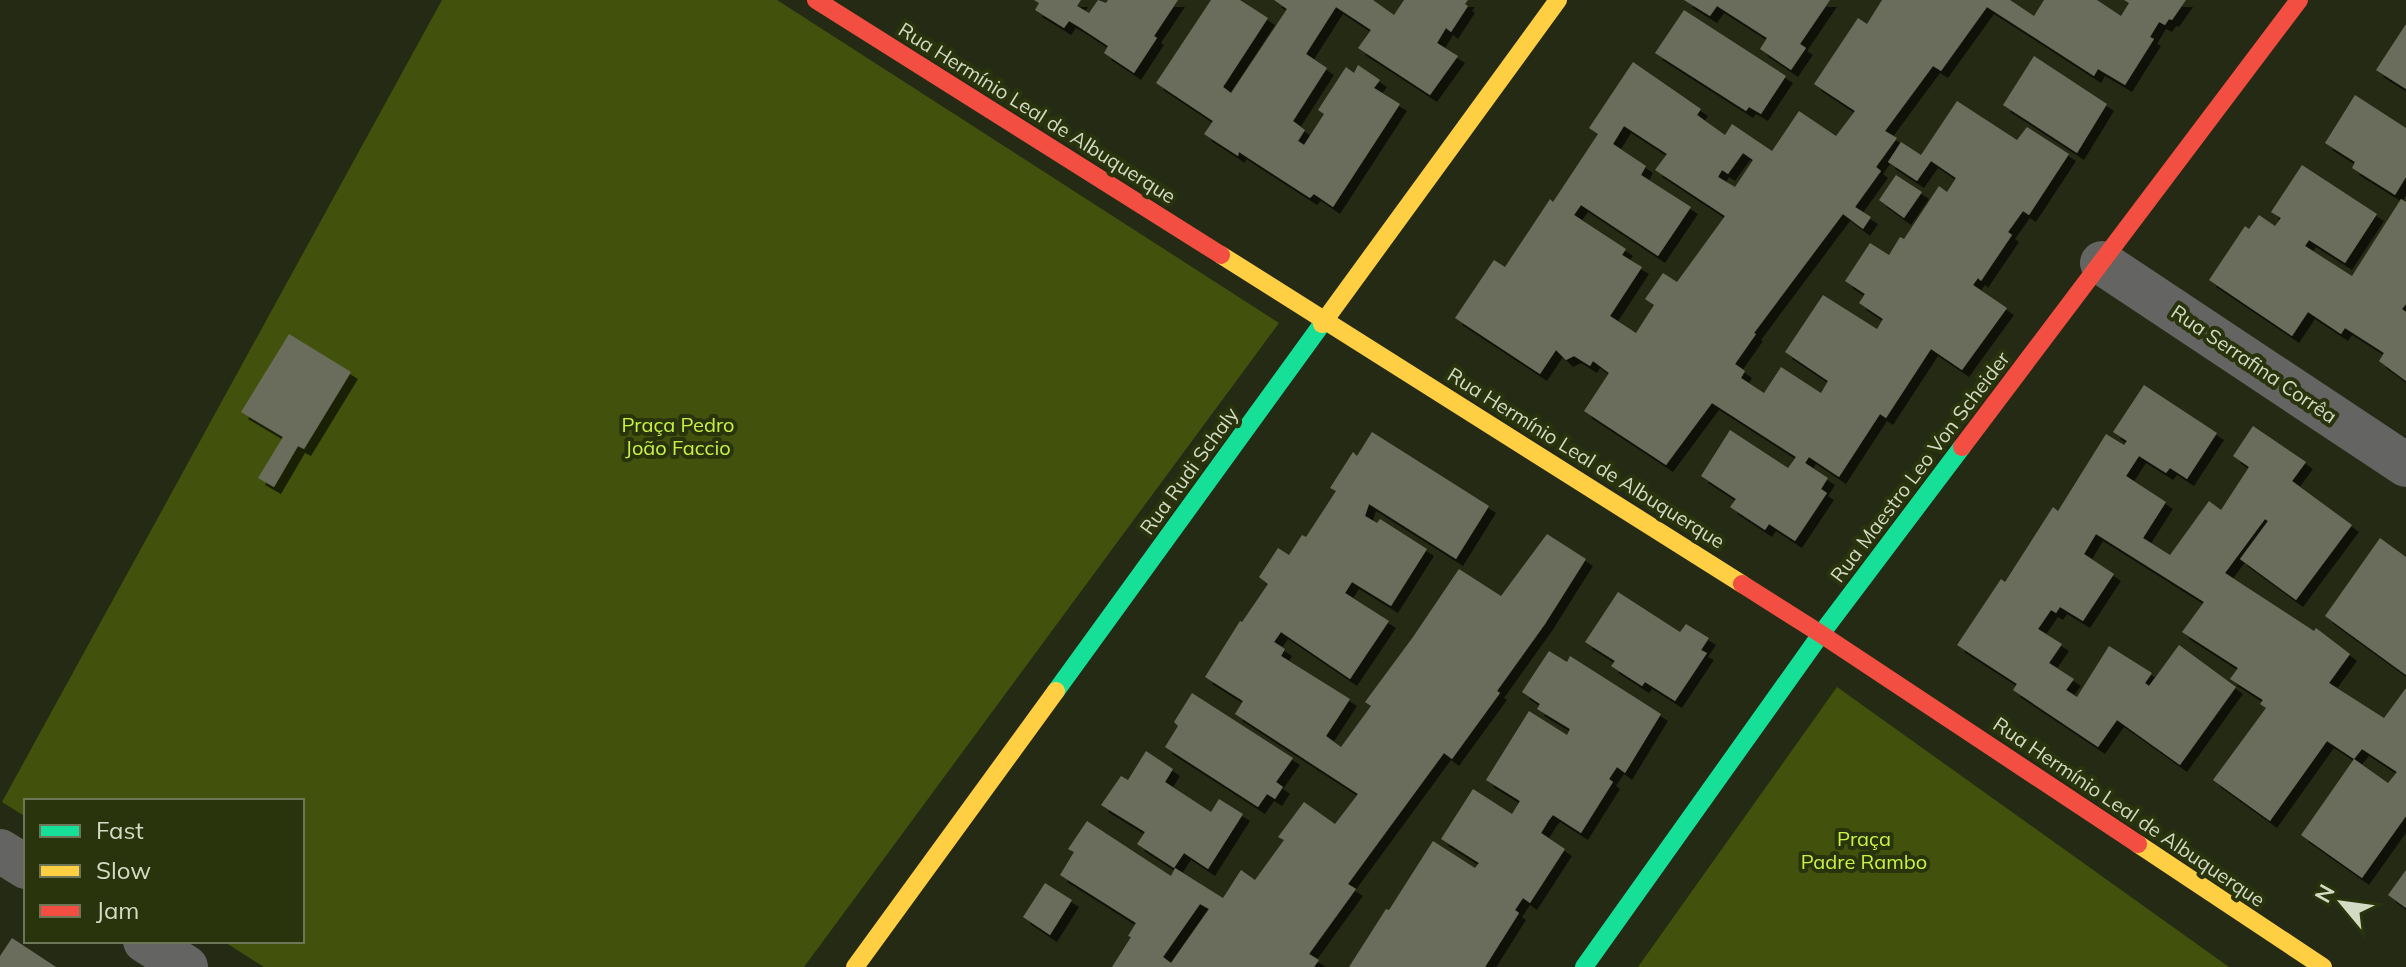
<svg xmlns="http://www.w3.org/2000/svg" width="2406" height="967" font-family="Mulish,sans-serif">
  <style>
    .green { fill: #42510c }
    .building { fill: #6b6d5b; fill-rule: evenodd; filter: url(#shadow) }
    .lines { fill: none; stroke-linecap: round; stroke-linejoin: round }
    .street { stroke: #646462; stroke-width: 44 }
    .fast { stroke: #16e098; stroke-width: 18 }
    .slow { stroke: #ffcf43; stroke-width: 18 }
    .jam { stroke: #f24e42; stroke-width: 18 }
    .labels { text-anchor: middle; stroke-width: 8; stroke-linejoin: round; paint-order: stroke }
    .street-label { font-size: 20px; fill: #d3dbc5; stroke: #29330c }
    .park-label { font-size: 20px; fill: #c8f345; stroke: #29330c }
  </style>
  <defs>
    <filter id="shadow"><feDropShadow dx="7" dy="7" stdDeviation="0" flood-color="#0009"/></filter>
  </defs>
  <rect width="100%" height="100%" fill="#252a15"/>
  <g class="green">
    <path d="M442,0H777L1279,323L804,967H264L223,941H302V801H26V817L2,802Z"/>
    <path d="M1837,687L2229,967H1638Z"/>
  </g>
  <g class="building">
    <path d="M1034,0H1081L1077,6L1089,13L1098,0L1106,3L1108,0H1178L1154,36L1157,38L1134,73L1104,53L1108,46L1079,27L1069,21L1064,28L1035,10L1039,3Z"/>
    <path d="M1211,0H1240L1268,18L1223,87L1231,93L1287,9L1274,0H1373L1394,15L1404,0H1468L1465,4L1468,6L1451,32L1446,28L1437,43L1458,56L1430,95L1358,48L1371,30L1336,7L1306,54L1327,68L1293,121L1305,130L1298,141L1304,145L1324,114L1318,110L1346,67L1354,73L1358,65L1380,80L1374,88L1400,104L1333,207L1314,194L1310,198L1239,152L1238,156L1204,134L1213,121L1156,83Z"/>
    <path d="M1684,0H1830L1800,44L1806,48L1791,70L1760,49L1767,38L1717,6L1710,16Z"/>
    <path d="M1882,0H2010L2034,16L2044,0H2097L2121,16L2129,3L2124,0H2186L2172,20L2169,19L2165,25L2159,22L2150,37L2154,39L2125,85L2098,69L2094,76L1987,7L1941,71L1933,66L1885,131L1897,138L1876,167L1881,171L1855,207L1871,217L1863,229L1843,214L1754,333L1756,334L1735,364L1745,371L1741,378L1764,393L1781,367L1821,393L1828,381L1785,352L1823,295L1877,329L1883,319L1859,303L1865,294L1845,281L1870,243L1889,255L1900,237L1904,239L1939,186L1947,192L1956,178L1931,161L1917,181L1888,162L1901,142L1921,155L1957,101L2017,140L2027,127L2069,154L2029,215L2023,211L2008,232L2012,235L1981,281L1978,278L1973,285L2007,308L1962,370L1931,349L1886,418L1880,414L1839,477L1809,457L1805,463L1828,478L1821,489L1827,493L1795,541L1769,524L1765,530L1730,507L1736,499L1701,476L1730,430L1788,468L1796,457L1712,403L1666,465L1584,411L1609,373L1593,361L1590,366L1574,356L1566,360L1556,350L1540,374L1455,318L1494,260L1505,267L1550,199L1553,202L1598,134L1589,128L1633,62L1701,109L1697,115L1725,135L1732,124L1772,151L1799,111L1836,136L1855,111L1814,84L1858,18L1867,24ZM1624,126L1667,154L1655,170L1725,216L1677,282L1663,273L1645,299L1654,305L1636,333L1610,316L1642,267L1622,255L1626,249L1574,215L1581,205L1658,256L1691,207L1641,175L1646,166L1613,144ZM1743,153L1753,160L1735,187L1718,177L1722,170L1728,174Z"/>
    <path d="M1684,10L1786,76L1761,114L1749,107L1746,111L1655,53Z"/>
    <path d="M2406,24V89L2376,70Z"/>
    <path d="M2034,56L2107,104L2077,153L2003,105Z"/>
    <path d="M2355,95L2406,128V177L2395,195L2352,168L2355,162L2325,143Z"/>
    <path d="M2302,165L2377,214L2345,263L2309,240L2305,246L2352,276L2401,199L2406,202V304L2402,309L2406,312V381L2379,361L2384,353L2345,328L2341,334L2308,312L2292,336L2209,280L2245,226L2249,229L2259,215L2275,226L2281,218L2271,212Z"/>
    <path d="M1896,175L1922,192L1904,218L1879,200Z"/>
    <path d="M289,334L351,372L304,449L298,446L274,487L258,478L283,437L241,412Z"/>
    <path d="M2144,385L2217,433L2187,479L2170,468L2166,473L2139,456L2126,476L2166,502L2143,538L2170,555L2209,501L2221,510L2249,467L2233,456L2253,426L2306,462L2292,481L2352,525L2296,600L2240,559L2268,521L2265,519L2225,573L2314,631L2316,628L2350,654L2329,683L2384,718L2406,688V816L2362,878L2301,835L2354,759L2388,783L2397,772L2362,749L2354,759L2327,741L2270,821L2213,780L2266,708L2260,704L2263,700L2230,679L2238,668L2182,632L2204,602L2096,534L2084,554L2114,574L2083,621L2060,607L2056,613L2051,610L2038,629L2062,644L2049,663L2074,679L2066,690L2077,697L2109,646L2152,673L2145,683L2149,686L2179,645L2236,687L2180,765L2117,720L2098,747L2013,690L2017,684L1957,645L2001,579L2005,582L2053,507L2058,511L2106,434L2124,445L2127,441L2113,432Z"/>
    <path d="M1372,432L1489,506L1456,559L1369,504L1365,516L1377,523L1380,519L1427,549L1391,606L1352,582L1345,593L1389,621L1350,679L1281,632L1274,642L1285,649L1281,656L1350,699L1326,736L1341,747L1371,706L1365,702L1413,637L1459,569L1501,596L1547,534L1586,559L1545,624L1497,691L1500,693L1452,759L1444,753L1348,884L1356,889L1309,954L1319,960L1314,967H1112L1131,937L1128,936L1136,923L1060,875L1074,852L1068,849L1087,821L1171,876L1175,868L1223,898L1241,870L1255,880L1284,840L1278,837L1304,802L1335,824L1358,794L1235,714L1243,701L1205,677L1240,621L1242,622L1268,584L1259,577L1278,548L1289,555L1302,535L1306,537L1336,491L1330,488L1353,452L1357,456ZM1200,904L1209,909L1171,963L1163,957Z"/>
    <path d="M2380,538L2406,557V675L2325,616Z"/>
    <path d="M1618,592L1680,632L1686,624L1709,638L1701,650L1707,653L1675,701L1645,682L1642,686L1611,666L1615,661L1585,642Z"/>
    <path d="M1549,651L1567,662L1570,656L1661,714L1625,773L1617,767L1609,779L1613,782L1581,833L1553,815L1549,820L1541,833L1565,849L1530,903L1523,898L1515,910L1519,913L1485,967H1349L1386,909L1389,910L1433,841L1475,868L1479,863L1441,839L1473,789L1512,814L1520,801L1486,780L1529,711L1567,735L1570,729L1537,709L1540,704L1522,692Z"/>
    <path d="M1192,693L1293,758L1276,782L1283,787L1275,799L1267,794L1258,807L1165,747L1178,726L1174,722Z"/>
    <path d="M1146,751L1173,769L1165,782L1211,812L1219,799L1243,814L1208,869L1184,853L1174,868L1137,844L1145,832L1101,805L1121,776L1128,780Z"/>
    <path d="M2406,870V908L2388,895Z"/>
    <path d="M1045,883L1072,900L1050,935L1023,917Z"/>
    <path d="M12,938L56,967H0V956Z"/>
  </g>
  <g class="lines">
    <g class="street">
      <path d="M2102,263L2406,465"/>
      <path d="M0,851L26,867"/>
      <path d="M145,941L186,967"/>
    </g>
    <g class="fast">
      <path d="M1056,691L1322,324"/>
      <path d="M1584,967L1821,634L1962,447"/>
    </g>
    <g class="slow">
      <path d="M1221,255L1742,584"/>
      <path d="M1322,324L1558,0"/>
      <path d="M2138,844L2323,967"/>
      <path d="M855,967L1056,691"/>
    </g>
    <g class="jam">
      <path d="M816,0L1221,255"/>
      <path d="M1962,447L2299,0"/>
      <path d="M1742,584L1821,634L2138,844"/>
    </g>
  </g>
  <g class="labels">
    <g class="street-label">
      <text transform="translate(1037 113) rotate(32)" y="7">Rua Hermínio Leal de Albuquerque</text>
      <text transform="translate(2254 364) rotate(34)" y="7">Rua Serrafina Corrêa</text>
      <text transform="translate(1586 458) rotate(32)" y="7">Rua Hermínio Leal de Albuquerque</text>
      <text transform="translate(1920 467) rotate(-53)" y="7">Rua Maestro Leo Von Scheider</text>
      <text transform="translate(1189 471) rotate(-54)" y="7">Rua Rudi Schaly</text>
      <text transform="translate(2129 812) rotate(34)" y="7">Rua Hermínio Leal de Albuquerque</text>
    </g>
    <g class="park-label">
      <text x="678" y="432">Praça Pedro<tspan x="678" dy="23">João Faccio</tspan></text>
      <text x="1864" y="846">Praça<tspan x="1864" dy="23">Padre Rambo</tspan></text>
    </g>
  </g>
  <rect x="24" y="799" width="280" height="144" fill="#29330c" stroke="#6d7656" stroke-width="2"/>
  <rect x="40" y="825" width="40" height="12" fill="#16e098" stroke="#6d7656" stroke-width="2"/>
  <text x="96" y="839" font-size="24" fill="#d3dbc5">Fast</text>
  <rect x="40" y="865" width="40" height="12" fill="#ffcf43" stroke="#6d7656" stroke-width="2"/>
  <text x="96" y="879" font-size="24" fill="#d3dbc5">Slow</text>
  <rect x="40" y="905" width="40" height="12" fill="#f24e42" stroke="#6d7656" stroke-width="2"/>
  <text x="96" y="919" font-size="24" fill="#d3dbc5">Jam</text>
  <g transform="translate(2342 903) rotate(299)" stroke="#29330c" stroke-width="6" paint-order="stroke">
  <path d="M0-6L14 30L0 20L-14 30Z" fill="#d3dbc5"/>
  <text y="-12" font-size="22" font-weight="bold" text-anchor="middle" fill="#d3dbc5">N</text>
  </g>
</svg>
